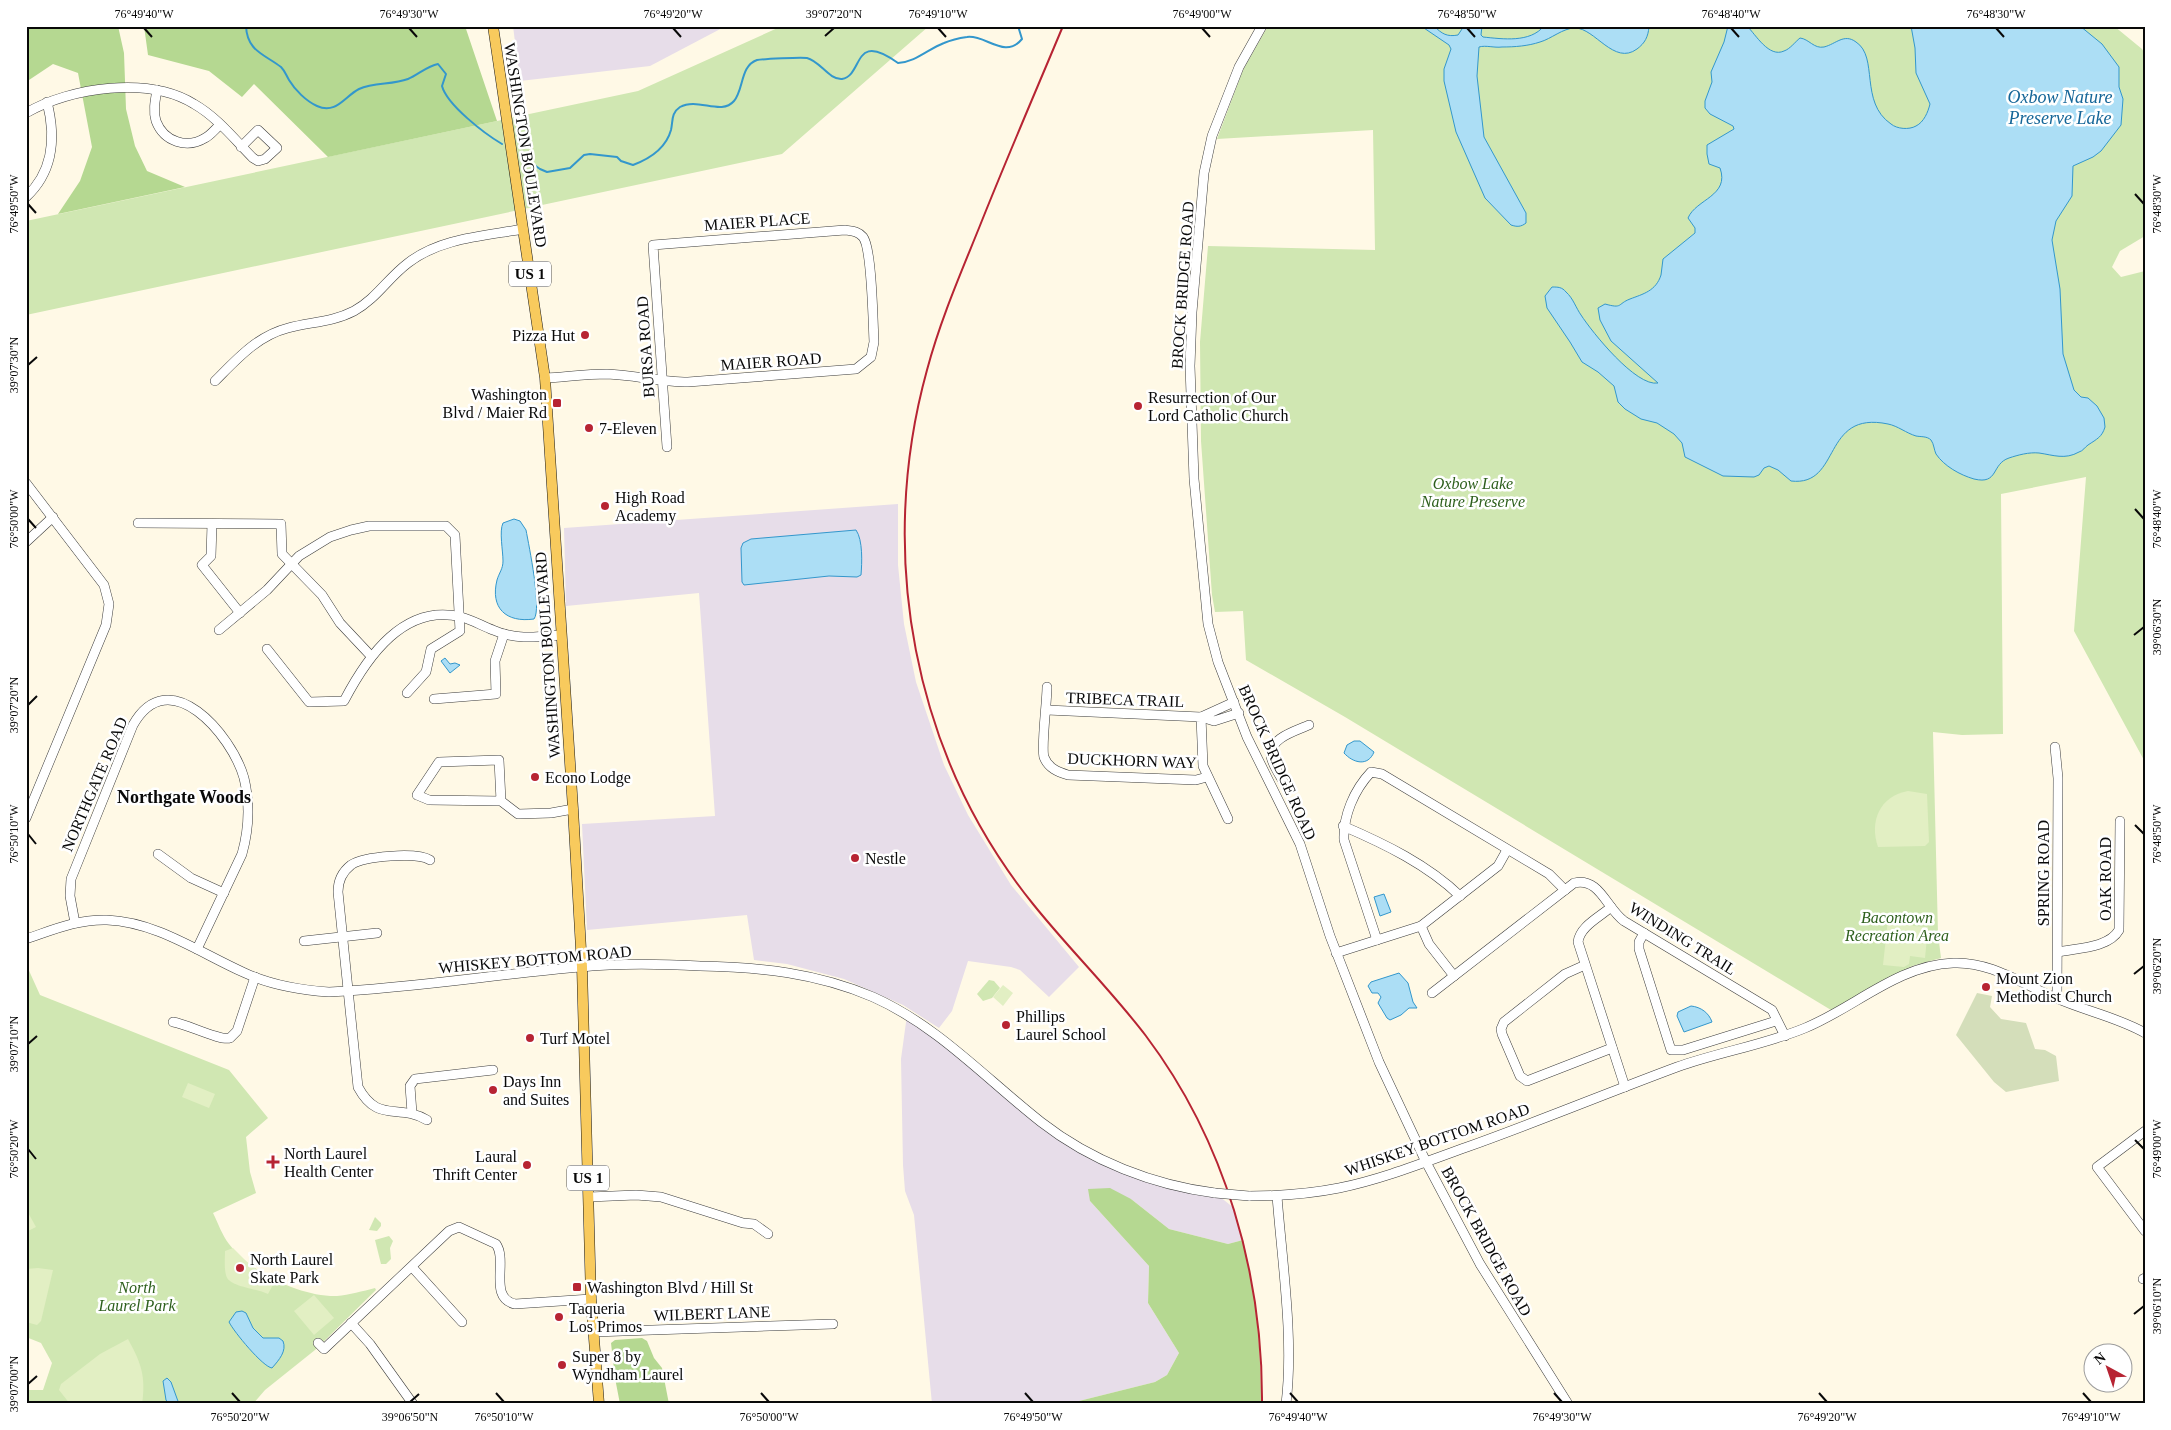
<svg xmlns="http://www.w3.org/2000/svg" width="2171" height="1430" font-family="'Times New Roman',serif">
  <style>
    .industrial { fill: #e7dde9 }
    .green { fill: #d0e7b2 }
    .forest { fill: #b5d891 }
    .cemetery { fill: #d4deba }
    .pitch { fill: #e2efc3 }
    .water { fill: #acdef5; stroke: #3397cc }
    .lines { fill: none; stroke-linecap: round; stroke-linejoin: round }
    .stream { stroke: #3397cc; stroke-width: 2 }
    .minor-casing { stroke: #3c3c3c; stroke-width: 10 }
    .major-casing { stroke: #1a1a1a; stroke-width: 11 }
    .minor { stroke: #fff; stroke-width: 9 }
    .major { stroke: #f8ca5d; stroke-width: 10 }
    .rail { stroke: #b72433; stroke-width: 2 }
    .minor-bridge-casing { stroke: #3c3c3c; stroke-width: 10; stroke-linecap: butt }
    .minor-bridge { stroke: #fff; stroke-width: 9 }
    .ticks { fill: none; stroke: #090909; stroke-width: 2 }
    .poi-dot { fill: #b72433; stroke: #fff; stroke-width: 2 }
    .labels { text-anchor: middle; stroke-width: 5; stroke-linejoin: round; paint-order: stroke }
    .shield { fill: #fff; stroke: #535353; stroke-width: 1 }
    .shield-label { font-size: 15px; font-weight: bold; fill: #090909 }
    .street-label { font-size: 16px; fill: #090909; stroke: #fff }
    .poi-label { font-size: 16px; fill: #090909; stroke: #fff; text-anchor: start }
    .park-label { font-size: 16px; font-style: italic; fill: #2d5f1c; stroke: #fff }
    .water-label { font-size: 18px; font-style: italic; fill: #156698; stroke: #fff }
    .neighbourhood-label { font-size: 18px; font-weight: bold; fill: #090909; stroke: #fff }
    .neatline { fill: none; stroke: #090909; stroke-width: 2 }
    .ticks-label { font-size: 12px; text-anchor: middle; fill: #090909 }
  </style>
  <rect width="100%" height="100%" fill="#fff9e6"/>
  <g class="industrial">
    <path d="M513,26H726L650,66L520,81Z"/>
    <path d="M898,504V565L904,624L916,682L944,765L968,815L1011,885L1079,967L1049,997L1020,970L1011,967L968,961L952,1011L939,1028L903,1005L844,979L787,964L754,960L747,915L587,930L582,824L715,816L699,593L566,606L564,528Z"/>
    <path d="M907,1015L1024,1108L1119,1167L1215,1193L1234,1208L1243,1240L1228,1244L1169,1229L1131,1199L1090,1201L1149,1266L1148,1303L1179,1353L1167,1375L1155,1382L1067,1404H932L914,1215L905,1191L903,1165L901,1059Z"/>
  </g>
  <g class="green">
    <path d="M782,26H929L782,154L26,315V221L638,91Z"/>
    <path d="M1268,26H2114L2142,49L2145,54V236L2120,251L2112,267L2121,277L2145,271V762L2074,631L2086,477L2001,494L2003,734L1962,735L1933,732L1938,934L1941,958L1912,966L1831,1010L1345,717L1246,660L1243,611L1215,612L1212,595L1201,441L1200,342L1208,246L1375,250L1373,130L1217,139L1243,70Z"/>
    <path d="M26,964L40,995L229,1070L268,1118L246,1137L250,1172L256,1193L213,1213C218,1223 222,1235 229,1244C251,1273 301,1297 337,1296C349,1295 363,1291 375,1288L376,1290L315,1350L265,1390L253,1404H32L26,1397V1390H43L52,1363L41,1343L26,1337Z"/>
    <path d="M989,980L994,981L1000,988L992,998L983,1001L977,994Z"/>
    <path d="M375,1217L381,1223V1226L377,1231L369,1230Z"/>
    <path d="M389,1236L393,1241L390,1248L391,1259L386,1264H381L375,1240Z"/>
  </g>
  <g class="forest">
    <path d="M26,26H118L124,53L126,109L135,146L147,171L185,187L58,214L80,181L92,147L78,73L53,64L26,82Z"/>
    <path d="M144,26H465L497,121L328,157L254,84L242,97L209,71L148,55Z"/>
    <path d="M1110,1188L1131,1199L1169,1229L1228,1244L1243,1240C1256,1294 1261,1348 1261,1404H1067L1155,1382L1167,1375L1179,1353L1148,1303L1149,1266L1090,1201L1088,1189Z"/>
    <path d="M642,1338L647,1341L654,1358L662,1368L669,1404H620L615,1378L611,1343L615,1340Z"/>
  </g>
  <path class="cemetery" d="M1977,993L1992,996L1990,1007L2001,1019L2026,1023L2035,1049L2045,1050L2056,1056L2059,1081L2006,1092L1994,1082L1956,1035Z"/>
  <g class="pitch">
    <path d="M1908,791L1927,794L1929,842L1925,846L1878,847C1869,821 1880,796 1908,791Z"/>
    <path d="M1888,919L1913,921V926L1928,927L1925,958L1910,956L1909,964L1904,967L1883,965Z"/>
    <path d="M1003,985L1013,993L1003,1006L993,997Z"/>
    <path d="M188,1083L215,1094L209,1108L182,1097Z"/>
    <path d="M26,1209L36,1227L26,1232Z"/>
    <path d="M233,1248L250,1265L275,1281L268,1294C256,1288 228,1287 226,1275C224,1268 225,1258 225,1251Z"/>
    <path d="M38,1268L53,1270L41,1321L37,1325L26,1322V1269Z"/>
    <path d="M314,1295L334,1318L314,1335L294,1311Z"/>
    <path d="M128,1339C141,1363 146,1376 142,1404H70L59,1390L61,1384L100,1354Z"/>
  </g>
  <g class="water">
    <path d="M1421,26H1434C1442,34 1447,37 1458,35L1464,26H1482L1481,35L1483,37C1503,39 1530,43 1544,26L1649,27C1648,37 1645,43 1637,49C1614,66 1595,28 1575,28C1563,28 1551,39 1540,42C1528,46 1515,47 1502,47C1494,48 1486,45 1479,47L1477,76L1484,137L1526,213V223C1521,227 1517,227 1511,225L1485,198L1456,132L1444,81V69L1451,49L1449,45Z"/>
    <path d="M1728,26H1747C1756,35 1769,58 1784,51C1790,49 1795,42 1800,38C1809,39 1814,49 1824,47C1836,44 1844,33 1856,42C1879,57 1859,102 1891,124C1897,129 1909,130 1916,126C1924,122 1928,112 1930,104L1916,73L1915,48L1911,26H2080L2102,44L2119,67V87L2123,99L2121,125L2101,151L2093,157L2073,166L2072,196L2056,221L2052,240L2060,289L2063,354L2074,390L2081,397L2088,398L2097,406L2104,418L2105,427C2102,437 2097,439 2088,445C2085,447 2083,451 2079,452C2065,460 2053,455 2039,453C2029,452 2018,455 2009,458C1991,464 1999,485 1974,479C1960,475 1944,466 1936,454C1934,450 1934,444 1931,440C1927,436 1921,437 1916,436C1906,433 1898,426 1888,424C1821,410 1842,487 1791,481L1778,470L1769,466L1764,468L1759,475L1754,477L1723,476L1685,457L1682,443L1674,434L1657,423L1641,419L1625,409L1618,402L1614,386L1598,372L1582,362L1570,342L1547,308L1545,296L1552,287C1558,287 1562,287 1566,292C1573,298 1576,308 1581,315C1592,332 1636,387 1658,383L1611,341L1600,320L1598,308L1605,304C1623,309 1617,304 1630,299C1643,294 1656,291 1661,275C1662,270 1662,264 1663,259L1695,233V228L1688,218C1696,199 1730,196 1720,168L1709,164L1707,154V145L1734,129L1733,126L1710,114L1705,108V101L1712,82L1711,72L1724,42Z"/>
    <path d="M514,519L520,521L526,530C529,546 542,609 534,619C506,623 490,608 497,580C499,573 503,569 503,561C503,551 499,531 503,523Z"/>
    <path d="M856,530C863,540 862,563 861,575L857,577L829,576L744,585L742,582L741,548L743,543L751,539Z"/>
    <path d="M445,658L450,664L455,663L460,665L450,673L441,661Z"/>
    <path d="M1354,741H1360L1374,752C1368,767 1353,763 1344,753L1347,745Z"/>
    <path d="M1384,894L1391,912L1380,916L1374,897Z"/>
    <path d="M1399,973L1408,983L1413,1002L1417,1008H1409L1401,1015L1390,1020L1387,1018L1378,1003L1381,997L1378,993H1372L1368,986L1371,982Z"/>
    <path d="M1691,1006C1701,1007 1709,1013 1712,1022L1684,1032L1677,1016L1678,1012Z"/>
    <path d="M242,1311L246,1313L253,1328L263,1338H279L283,1341C287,1351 279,1360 272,1368C263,1367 234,1332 229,1322L236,1312Z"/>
    <path d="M167,1378L171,1382L179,1404H169L166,1400L163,1381Z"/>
  </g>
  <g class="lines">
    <g class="stream">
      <path d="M246,26C247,51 264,54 281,67C285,71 286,75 289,80C295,90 306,101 317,106C336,115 345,96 359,89C374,82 392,85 408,79C418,75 427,66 438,64L446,74L442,86C447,105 485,134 502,144"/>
      <path d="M26,32L30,26"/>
      <path d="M523,157L540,169L547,172L570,168L584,155L590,154L617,157L621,161L633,165C649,159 666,148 671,130C673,121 671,113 680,107C698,97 721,116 734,101C744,89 740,66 757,60C763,59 801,57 807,58C820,61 829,80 842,79C864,75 852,30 898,63C916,62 928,49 944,43C951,40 960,38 967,37C985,34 1005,60 1022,39L1018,26"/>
    </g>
    <g class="minor-casing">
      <g id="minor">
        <path d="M1262,26L1239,67L1212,136L1204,173L1192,312L1190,366L1194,479L1208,624L1218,662L1247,737L1300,844L1330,936L1379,1062L1426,1162L1480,1264L1568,1404"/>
        <path d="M157,90C155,101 153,111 156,121C164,142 187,149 205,138C211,135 215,129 220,125"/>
        <path d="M26,113C71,87 149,76 194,104C217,117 235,140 253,158L258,161L265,159L277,148L258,130L241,147"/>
        <path d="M26,197C54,171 56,137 47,102"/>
        <path d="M545,378C565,377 586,374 607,374C634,375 661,382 688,382L856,369L871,357L874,342C873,324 872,248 863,237C858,231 852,231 845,230L653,245C658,312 662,380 667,447"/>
        <path d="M215,381C237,359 257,336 288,328C310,322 333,322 354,311C376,299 388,278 408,263C440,238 484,236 523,229"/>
        <path d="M26,483L104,585L109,604L106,625L26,818"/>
        <path d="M138,523L281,524L282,554L322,595L340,623L371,656"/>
        <path d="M212,524L211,556L202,565L240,613"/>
        <path d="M26,542L53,517"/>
        <path d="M219,630L267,590L299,556L330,537L351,530L369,526H446L455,535L460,631L431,649L426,672L407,693"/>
        <path d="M267,649L309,702L344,701C367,657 404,603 461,617C473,620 482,626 493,630C515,640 537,637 561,635"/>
        <path d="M1047,687C1047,702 1041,747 1044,757C1048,768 1058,772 1068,775L1196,780L1207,777"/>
        <path d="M434,699L496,694L495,661L504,634"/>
        <path d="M1234,702L1201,717L1214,721L1239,713"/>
        <path d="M1047,710L1201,717L1203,766L1228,819"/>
        <path d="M2055,747L2058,778L2057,999"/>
        <path d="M1283,781C1279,774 1272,764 1271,756C1269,738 1296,731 1309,725"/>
        <path d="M501,801L499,760L439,762L417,795L429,800L501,801L518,814L551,813L573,809"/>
        <path d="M1343,826C1385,844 1428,865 1460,896"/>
        <path d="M158,854L191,878L224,893"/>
        <path d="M1611,907C1600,917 1580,926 1578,942L1625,1087"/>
        <path d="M75,923L70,896L71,879L133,725C169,661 232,735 244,778C250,803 249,829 242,854L197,949"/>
        <path d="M1421,926L1429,944L1454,976"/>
        <path d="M1644,933L1639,942V949L1671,1050H1683L1776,1021"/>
        <path d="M26,939C53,930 78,919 107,920C157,922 200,953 245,973C271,985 301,990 329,992C414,988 497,974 581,967C621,963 661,964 700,966C760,967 817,973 873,997C938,1026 985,1078 1041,1122C1091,1161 1153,1185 1215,1193"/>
        <path d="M1377,940L1344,840C1343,816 1354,790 1371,772L1382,774L1549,874L1565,890"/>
        <path d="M304,941L377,933"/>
        <path d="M2058,952C2077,948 2109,948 2119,930L2120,821"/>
        <path d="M1336,953L1421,926L1498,866L1507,850"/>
        <path d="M1585,965L1565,974L1504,1022L1501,1029L1502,1034L1520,1076L1527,1081L1612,1048"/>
        <path d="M1432,993L1574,883C1600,877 1606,908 1624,921L1772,1010L1785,1036"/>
        <path d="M173,1022C187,1024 220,1041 230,1038L237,1031L255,977"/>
        <path d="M412,1113L410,1086L415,1079L493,1070"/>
        <path d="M427,1120C398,1103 378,1124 358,1087L338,892C338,881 342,872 351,865C364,856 417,852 430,860"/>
        <path d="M2145,1131L2097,1167L2145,1231"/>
        <path d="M1249,1196C1279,1196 1309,1194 1339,1188C1383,1179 1425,1162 1467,1147C1537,1122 1607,1093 1677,1067C1719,1052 1764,1045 1805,1028C1854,1008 1898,965 1953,963C1990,961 2022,984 2056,998C2085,1011 2117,1017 2145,1033"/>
        <path d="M1277,1196C1282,1261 1294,1339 1286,1404"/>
        <path d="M589,1197L636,1195L661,1197L743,1223L754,1224L768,1234"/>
        <path d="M412,1267L462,1322"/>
        <path d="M2143,1279L2145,1278"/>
        <path d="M351,1323L370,1344L413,1404"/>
        <path d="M593,1332L833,1324"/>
        <path d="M318,1343L324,1349L449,1231L459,1227L496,1244C508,1261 488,1298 515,1304L591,1299"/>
      </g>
    </g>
    <g class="major-casing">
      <path id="major" d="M493,26L545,378L573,809L582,967L591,1299L599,1404"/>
    </g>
    <use href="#minor" class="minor"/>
    <use href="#major" class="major"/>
    <path class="rail" d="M1063,26C1035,93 1006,160 979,228C960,275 940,321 927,370C876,554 913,755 1033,904C1069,949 1111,990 1146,1036C1225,1141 1263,1273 1262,1404"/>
    <g class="minor-bridge-casing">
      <path id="minor-bridge" d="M1215,1193L1249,1196"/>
    </g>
    <use href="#minor-bridge" class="minor-bridge"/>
  </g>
  <path class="ticks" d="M144,28L152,37M409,28L417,37M673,28L681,37M938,28L946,37M1202,28L1210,37M1467,28L1475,37M1731,28L1739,37M1996,28L2004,37M825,36L834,28M2135,194L2144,204M28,204L36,213M28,365L37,357M2135,509L2144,519M28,519L36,528M2134,635L2144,627M28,705L37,696M2135,825L2144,834M28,834L36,844M2134,974L2144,966M28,1044L37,1036M2135,1140L2144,1149M28,1149L36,1159M2134,1314L2144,1306M28,1384L37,1376M232,1393L240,1402M496,1393L504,1402M761,1393L769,1402M1025,1393L1033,1402M1290,1393L1298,1402M1554,1393L1562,1402M1819,1393L1827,1402M2083,1393L2091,1402M410,1402L419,1394"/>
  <g class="poi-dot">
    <circle cx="585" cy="335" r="5"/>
    <rect x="552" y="398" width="10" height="10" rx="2.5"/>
    <circle cx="1138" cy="406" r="5"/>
    <circle cx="589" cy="428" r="5"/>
    <circle cx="605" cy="506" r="5"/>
    <circle cx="535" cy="777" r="5"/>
    <circle cx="855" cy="858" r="5"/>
    <circle cx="1986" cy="987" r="5"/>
    <circle cx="1006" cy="1025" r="5"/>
    <circle cx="530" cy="1038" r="5"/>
    <circle cx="493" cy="1090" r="5"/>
    <path d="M270.5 1154.5h5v5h5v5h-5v5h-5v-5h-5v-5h5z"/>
    <circle cx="527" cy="1165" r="5"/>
    <circle cx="240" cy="1268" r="5"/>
    <rect x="572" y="1282" width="10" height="10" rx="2.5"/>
    <circle cx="559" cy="1317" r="5"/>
    <circle cx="562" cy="1365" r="5"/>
  </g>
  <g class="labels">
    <g class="shield">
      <rect x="509" y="261.5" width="42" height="25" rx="4"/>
      <rect x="567" y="1165.5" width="42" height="25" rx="4"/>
    </g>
    <g class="shield-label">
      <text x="530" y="279">US 1</text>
      <text x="588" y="1183">US 1</text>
    </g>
    <g class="street-label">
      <text transform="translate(526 145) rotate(81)" y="6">WASHINGTON BOULEVARD</text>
      <text transform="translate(757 221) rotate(-4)" y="6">MAIER PLACE</text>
      <text transform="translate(1182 285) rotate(-86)" y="6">BROCK BRIDGE ROAD</text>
      <text transform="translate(645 347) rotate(-94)" y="6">BURSA ROAD</text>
      <text transform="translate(771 361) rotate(-4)" y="6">MAIER ROAD</text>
      <text transform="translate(547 655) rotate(-94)" y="6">WASHINGTON BOULEVARD</text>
      <text transform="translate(1125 699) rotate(2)" y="6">TRIBECA TRAIL</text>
      <text transform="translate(1132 760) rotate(2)" y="6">DUCKHORN WAY</text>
      <text transform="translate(1278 762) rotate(66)" y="6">BROCK BRIDGE ROAD</text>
      <text transform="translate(94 784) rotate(-67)" y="6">NORTHGATE ROAD</text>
      <text transform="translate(2043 873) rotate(-90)" y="6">SPRING ROAD</text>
      <text transform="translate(2105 879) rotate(-90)" y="6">OAK ROAD</text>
      <text transform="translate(1683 938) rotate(32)" y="6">WINDING TRAIL</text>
      <text transform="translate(535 959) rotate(-5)" y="6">WHISKEY BOTTOM ROAD</text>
      <text transform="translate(1437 1139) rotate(-19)" y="6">WHISKEY BOTTOM ROAD</text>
      <text transform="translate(1487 1241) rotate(61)" y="6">BROCK BRIDGE ROAD</text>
      <text transform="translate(712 1313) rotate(-2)" y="6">WILBERT LANE</text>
    </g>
    <g class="poi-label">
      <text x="575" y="341" text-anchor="end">Pizza Hut</text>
      <text x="547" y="400" text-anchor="end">Washington<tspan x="547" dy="18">Blvd / Maier Rd</tspan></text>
      <text x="1148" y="403">Resurrection of Our<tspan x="1148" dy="18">Lord Catholic Church</tspan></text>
      <text x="599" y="434">7-Eleven</text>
      <text x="615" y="503">High Road<tspan x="615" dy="18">Academy</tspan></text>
      <text x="545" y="783">Econo Lodge</text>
      <text x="865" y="864">Nestle</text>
      <text x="1996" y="984">Mount Zion<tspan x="1996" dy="18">Methodist Church</tspan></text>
      <text x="1016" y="1022">Phillips<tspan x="1016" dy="18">Laurel School</tspan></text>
      <text x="540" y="1044">Turf Motel</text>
      <text x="503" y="1087">Days Inn<tspan x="503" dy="18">and Suites</tspan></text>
      <text x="284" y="1159">North Laurel<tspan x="284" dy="18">Health Center</tspan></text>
      <text x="517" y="1162" text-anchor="end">Laural<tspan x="517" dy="18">Thrift Center</tspan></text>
      <text x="250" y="1265">North Laurel<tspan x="250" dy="18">Skate Park</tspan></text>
      <text x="587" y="1293">Washington Blvd / Hill St</text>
      <text x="569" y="1314">Taqueria<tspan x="569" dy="18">Los Primos</tspan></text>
      <text x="572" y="1362">Super 8 by<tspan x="572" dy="18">Wyndham Laurel</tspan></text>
    </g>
    <g class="park-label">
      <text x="1473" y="489">Oxbow Lake<tspan x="1473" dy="18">Nature Preserve</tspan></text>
      <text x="1897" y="923">Bacontown<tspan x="1897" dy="18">Recreation Area</tspan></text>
      <text x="137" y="1293">North<tspan x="137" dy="18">Laurel Park</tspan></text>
    </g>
    <g class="water-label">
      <text x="2060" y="103">Oxbow Nature<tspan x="2060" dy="21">Preserve Lake</tspan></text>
    </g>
    <g class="neighbourhood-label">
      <text x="184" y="803">Northgate Woods</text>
    </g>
  </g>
  <rect width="2171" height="1430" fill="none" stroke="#ffffff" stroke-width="55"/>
  <g transform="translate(2108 1368) rotate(320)"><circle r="24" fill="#ffffff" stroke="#9d9d9d"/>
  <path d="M0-4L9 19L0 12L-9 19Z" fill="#b72433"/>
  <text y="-8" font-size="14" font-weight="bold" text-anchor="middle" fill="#090909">N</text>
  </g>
  <rect x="28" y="28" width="2116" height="1374" class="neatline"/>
  <g class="ticks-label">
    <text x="144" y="18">76°49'40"W</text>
    <text x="409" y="18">76°49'30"W</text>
    <text x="673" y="18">76°49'20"W</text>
    <text x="834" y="18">39°07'20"N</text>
    <text x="938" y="18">76°49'10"W</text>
    <text x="1202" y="18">76°49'00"W</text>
    <text x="1467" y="18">76°48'50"W</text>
    <text x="1731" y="18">76°48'40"W</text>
    <text x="1996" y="18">76°48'30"W</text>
    <text transform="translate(14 204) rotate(-90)" y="4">76°49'50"W</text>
    <text transform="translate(2157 204) rotate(-90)" y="4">76°48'30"W</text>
    <text transform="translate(14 365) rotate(-90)" y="4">39°07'30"N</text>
    <text transform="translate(14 519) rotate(-90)" y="4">76°50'00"W</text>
    <text transform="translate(2157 519) rotate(-90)" y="4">76°48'40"W</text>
    <text transform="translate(2157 627) rotate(-90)" y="4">39°06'30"N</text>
    <text transform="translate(14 705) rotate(-90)" y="4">39°07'20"N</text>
    <text transform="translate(14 834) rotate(-90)" y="4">76°50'10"W</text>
    <text transform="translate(2157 834) rotate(-90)" y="4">76°48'50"W</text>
    <text transform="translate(2157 966) rotate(-90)" y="4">39°06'20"N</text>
    <text transform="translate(14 1044) rotate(-90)" y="4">39°07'10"N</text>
    <text transform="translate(14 1149) rotate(-90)" y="4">76°50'20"W</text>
    <text transform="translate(2157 1149) rotate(-90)" y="4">76°49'00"W</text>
    <text transform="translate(2157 1306) rotate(-90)" y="4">39°06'10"N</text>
    <text transform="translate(14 1384) rotate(-90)" y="4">39°07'00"N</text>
    <text x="240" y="1421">76°50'20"W</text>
    <text x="410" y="1421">39°06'50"N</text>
    <text x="504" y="1421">76°50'10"W</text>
    <text x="769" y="1421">76°50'00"W</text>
    <text x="1033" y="1421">76°49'50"W</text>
    <text x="1298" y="1421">76°49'40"W</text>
    <text x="1562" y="1421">76°49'30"W</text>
    <text x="1827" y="1421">76°49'20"W</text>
    <text x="2091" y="1421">76°49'10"W</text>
  </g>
</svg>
